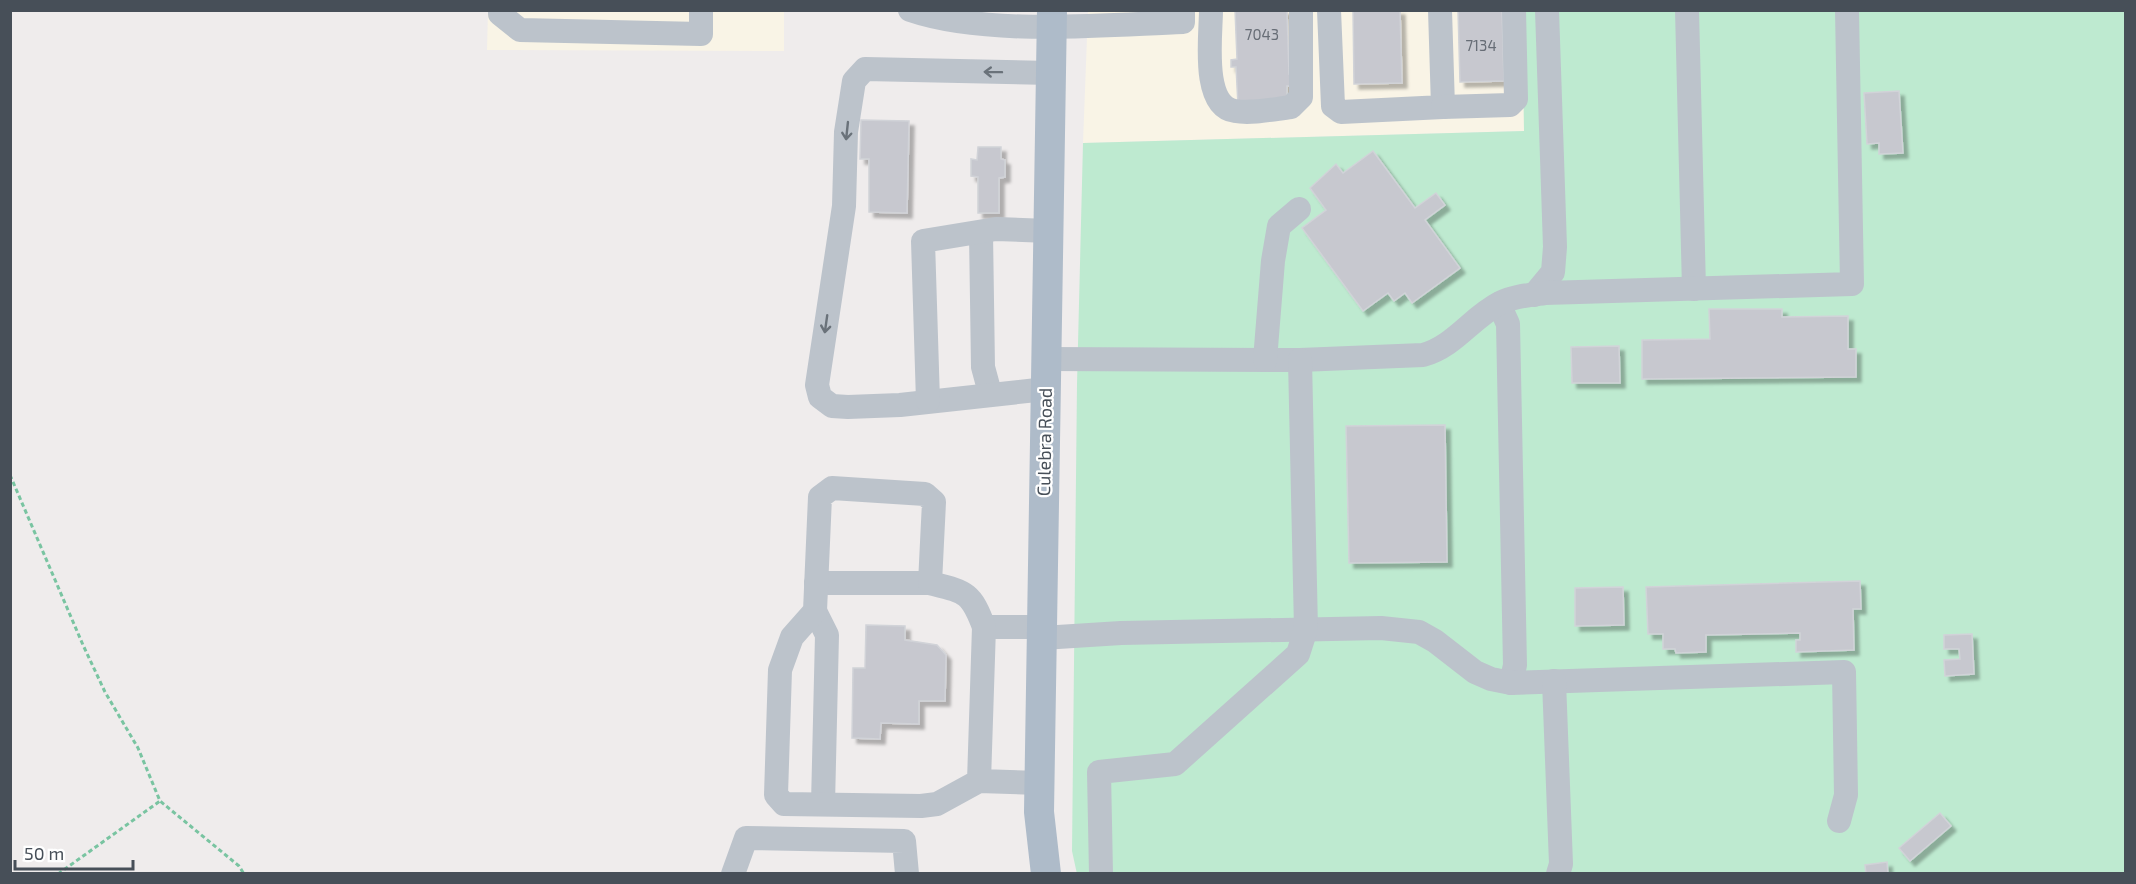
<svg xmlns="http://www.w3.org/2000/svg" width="2136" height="884" font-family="'Exo 2',sans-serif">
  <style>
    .commercial { fill: #f9f4e6 }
    .green { fill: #beead0 }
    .building { fill: #c7c8cf; stroke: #d1d3d8; stroke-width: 1.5; filter: url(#shadow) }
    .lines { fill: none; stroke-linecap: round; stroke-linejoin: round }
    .path { stroke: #79c4a1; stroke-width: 3; stroke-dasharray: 4.5 3; stroke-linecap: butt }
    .minor { stroke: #bcc3cb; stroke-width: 24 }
    .major { stroke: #aebbc9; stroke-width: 30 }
    .oneway { stroke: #6a727a }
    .labels { text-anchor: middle; stroke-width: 4.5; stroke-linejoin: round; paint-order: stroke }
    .number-label { font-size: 15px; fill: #676d76 }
    .street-label { font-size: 18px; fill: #474f58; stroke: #fff }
  </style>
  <defs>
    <filter id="shadow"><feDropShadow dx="5" dy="5" stdDeviation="1.5" flood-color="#0004"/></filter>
  </defs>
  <rect width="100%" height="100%" fill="#efecec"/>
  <g class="commercial">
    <path d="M488,11H784V51L487,50Z"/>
    <path d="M1088,11H1522L1525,131L1083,143Z"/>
  </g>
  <path class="green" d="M1522,11H2125V873L1077,874L1072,851L1077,384L1083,143L1524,131Z"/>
  <g class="building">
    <path d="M1235,10H1287L1289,74H1297V86H1287V103L1238,105L1236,67H1231V60L1237,59Z"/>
    <path d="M1353,10H1400L1402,83L1354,84Z"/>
    <path d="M1458,10H1502L1504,81L1460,82Z"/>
    <path d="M1899,91L1903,153L1879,154V143L1867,144L1864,93Z"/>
    <path d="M861,120L909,121L907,213L869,212V159H860Z"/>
    <path d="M978,147H1001V159L1005,160V177L999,178V213H978V177L971,176V159L977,160Z"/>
    <path d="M1373,151L1415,208L1436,193L1445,205L1425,220L1460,268L1412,303L1405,293L1394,301L1388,293L1363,311L1302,228L1326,210L1310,188L1336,164L1343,173Z"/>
    <path d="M1709,309H1782V317L1848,316V349H1856V377L1642,379V340L1710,339Z"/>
    <path d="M1619,346L1620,383H1572L1571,347Z"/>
    <path d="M1445,425L1447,562L1349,563L1346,426Z"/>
    <path d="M1860,581L1861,609H1853L1854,650L1796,652V640H1800V633L1706,635V652L1676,653L1675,649H1663V634H1648L1646,587Z"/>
    <path d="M1623,587L1624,625L1575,626V588Z"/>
    <path d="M866,625L905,626V640L937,645L946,655L945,701H919V724L881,723L880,739L852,738L853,668H865Z"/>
    <path d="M1972,634L1974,674L1945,676L1944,660L1960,659L1959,649H1944V635Z"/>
    <path d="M1940,813L1951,826L1910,861L1899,848Z"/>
    <path d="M1887,862L1888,874H1866L1865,865Z"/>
  </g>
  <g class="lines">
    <g class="path">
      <path d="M10,475L83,645L105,692L138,748L160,801L239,866L244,874"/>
      <path d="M58,874L160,801"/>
    </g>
    <g class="minor">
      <path d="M500,10V14L520,30L701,34V10"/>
      <path d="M910,10C986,36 1102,25 1183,22V10"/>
      <path d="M1211,10C1211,35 1201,106 1235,111C1252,114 1274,109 1291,107L1301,97V10"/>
      <path d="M1329,10L1333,106L1341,112L1443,107L1440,10"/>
      <path d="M1687,10L1694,289"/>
      <path d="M1443,107L1510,105L1516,99L1514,10"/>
      <path d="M981,233L983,367L990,393"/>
      <path d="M1534,295L1553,272L1555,247L1547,10"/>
      <path d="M1499,304L1508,324L1515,665L1511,683"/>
      <path d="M1046,359L1300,360L1423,355C1455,346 1471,318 1500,303C1514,296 1530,295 1545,293L1852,284L1847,10"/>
      <path d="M1265,360L1273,261L1279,226L1299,209"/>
      <path d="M1046,389L900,405L848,407L832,406L820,397L817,385L844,206L846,132L854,81L865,69L1051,73"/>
      <path d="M928,401L923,241L996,229L1049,231"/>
      <path d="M816,583H930"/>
      <path d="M815,611L827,635L823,804"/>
      <path d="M984,627H1042"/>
      <path d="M1042,638L1121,633L1381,628L1419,632L1435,641L1475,672L1491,679L1511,683L1844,672L1846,795L1839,821"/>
      <path d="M1554,681L1561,864L1558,874"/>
      <path d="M979,781L937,804L921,806L784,804L776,795L780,670L792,637L815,611L820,497L832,488L925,494L934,502L930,583C966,592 971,592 984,627L979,781L1040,783"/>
      <path d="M733,874L746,838L904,841L907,874"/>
      <path d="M1101,874L1099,772L1175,764L1298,654L1306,629L1300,360"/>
    </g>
    <path class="major" d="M1046,874L1039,812L1052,10"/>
  </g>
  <defs><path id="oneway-shaft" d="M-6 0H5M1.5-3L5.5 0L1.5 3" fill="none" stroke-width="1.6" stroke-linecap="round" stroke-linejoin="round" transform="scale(1.5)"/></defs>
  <g class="oneway">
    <use href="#oneway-shaft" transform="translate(993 72) rotate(-179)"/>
    <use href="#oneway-shaft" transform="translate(847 131) rotate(96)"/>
    <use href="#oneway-shaft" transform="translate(826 324) rotate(98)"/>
  </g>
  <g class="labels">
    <g class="number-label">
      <text x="1262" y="40">7043</text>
      <text x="1481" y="51">7134</text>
    </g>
    <g class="street-label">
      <text transform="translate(1045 442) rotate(-89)" y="6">Culebra Road</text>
    </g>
  </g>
  <rect width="2136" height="884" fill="none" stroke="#474f58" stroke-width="24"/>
  <path d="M15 860v9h118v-9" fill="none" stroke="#474f58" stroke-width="3"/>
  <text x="24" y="860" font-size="18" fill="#474f58" stroke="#ffffff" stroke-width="4.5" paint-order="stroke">50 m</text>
</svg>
